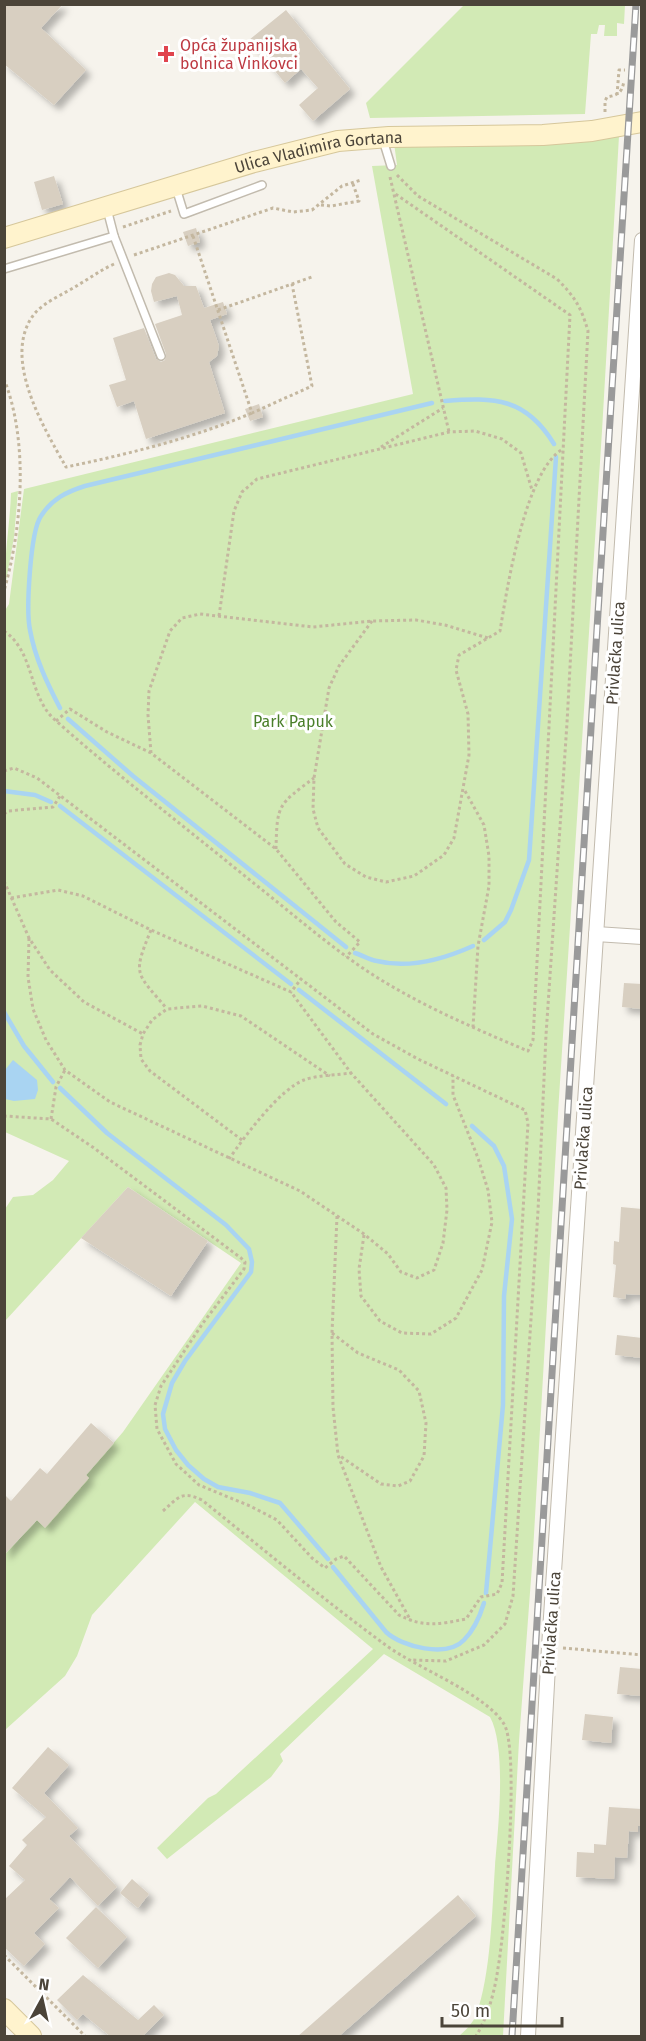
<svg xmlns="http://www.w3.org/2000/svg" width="646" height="2041" font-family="'Fira Sans',sans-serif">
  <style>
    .green { fill: #d2eab5 }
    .water { fill: #a9d4f2 }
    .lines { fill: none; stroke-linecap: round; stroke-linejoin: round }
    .stream { stroke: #a9d4f2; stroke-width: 4.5 }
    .building { fill: #d8cfc1; filter: url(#shadow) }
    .service-casing { stroke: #c2bbae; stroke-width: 10 }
    .minor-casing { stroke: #c2bbae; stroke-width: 16 }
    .secondary-casing { stroke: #d6c79b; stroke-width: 22 }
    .path { stroke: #c4b79f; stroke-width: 3; stroke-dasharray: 3 3; stroke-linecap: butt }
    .service { stroke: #fff; stroke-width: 7 }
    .minor { stroke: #fff; stroke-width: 14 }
    .secondary { stroke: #fff3cd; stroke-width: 20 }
    .rail-casing { stroke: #9a9a9a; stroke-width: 7 }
    .rail { stroke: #fff; stroke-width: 4.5; stroke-dasharray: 14; stroke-linecap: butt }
    .health-dot { fill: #e0444e; stroke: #fff; stroke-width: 2 }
    .labels { text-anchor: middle; stroke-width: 6; stroke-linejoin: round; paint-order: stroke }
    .health-label { font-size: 16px; fill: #be3a42; stroke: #fff; text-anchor: start }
    .street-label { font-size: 16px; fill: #4b4439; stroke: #fff }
    .park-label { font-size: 16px; fill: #4a7f2a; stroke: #fff }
  </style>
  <defs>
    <filter id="shadow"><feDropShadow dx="5.5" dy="5.5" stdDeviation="3" flood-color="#0004"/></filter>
  </defs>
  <rect width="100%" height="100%" fill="#f6f3ec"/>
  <g class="green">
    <path d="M464,5H625L624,24L617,23V36H604L605,25H599L597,34H591L585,114L370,118L366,103Z"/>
    <path d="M619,136L602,431L558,1113L533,1552L519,1741L503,2036H459C465,2031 473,2023 476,2015C491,1975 492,1910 495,1866C498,1830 507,1748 490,1717L384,1654L280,1754L283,1761L271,1777L167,1859L157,1848L208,1798L216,1794L373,1649L195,1502L92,1615L77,1656L65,1676L5,1730L4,1555L37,1520L45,1527L88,1478L86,1475L123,1432L241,1263L128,1187L5,1321V1209L13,1197L33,1195L53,1180L69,1161L5,1132L4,612L9,604L24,489L413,394L372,166L397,165L394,143Z"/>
    <path d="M18,491L14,537L5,587C4,555 10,524 11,493Z"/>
  </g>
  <path class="water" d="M13,1060L37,1080L38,1090L35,1099L14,1101L5,1099V1070Z"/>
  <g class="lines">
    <g class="stream">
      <path d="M445,401C495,397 526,398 554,444"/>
      <path d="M60,708C47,683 35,658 30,630C26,611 30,532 41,516C52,499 66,492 85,486L432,403"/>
      <path d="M68,719L133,776L346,947"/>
      <path d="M4,791L35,795L51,802"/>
      <path d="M60,806L291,984"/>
      <path d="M484,940L505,922L511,910L529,860L556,457"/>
      <path d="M355,953C362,955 369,960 377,961C409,969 444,959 473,946"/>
      <path d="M299,990L446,1104"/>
      <path d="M4,1012L24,1046L53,1082"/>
      <path d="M60,1088L107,1133L226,1225L249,1249L252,1262L251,1272L185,1361L172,1383L163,1414L165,1429L176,1450L188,1465L204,1479L218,1487L250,1493L280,1503L328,1559"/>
      <path d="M472,1126L494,1146L504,1166L512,1219L504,1296L503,1405L486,1593"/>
      <path d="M333,1567L386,1632C402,1647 447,1658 464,1640C474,1630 480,1616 484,1603"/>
    </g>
  </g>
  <g class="building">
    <path d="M4,4H63L41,28L86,70L54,105L4,64Z"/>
    <path d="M286,10L350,89L313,121L299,105L318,88L301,69L285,83L249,40Z"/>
    <path d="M54,176L63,204L42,210L34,182Z"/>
    <path d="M196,228L200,242L188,246L183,232Z"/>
    <path d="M169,273L175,275L184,286H196L204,308L223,302L227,314L210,320L219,346L217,356L209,362L225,413L146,439L134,401L117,407L109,385L126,380L113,338L144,328L156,359L161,362L165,360L166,354L155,324L182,315L177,296L154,302L151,291L152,284L156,277Z"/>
    <path d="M259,404L263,417L250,421L245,409Z"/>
    <path d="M624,983L642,984V1009L622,1007Z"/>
    <path d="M128,1187L208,1241L171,1296L81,1238Z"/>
    <path d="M621,1207L642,1209V1295L626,1294L625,1299L613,1297L616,1265L613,1264L614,1241L619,1242Z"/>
    <path d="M617,1335L642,1338V1358L615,1355Z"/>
    <path d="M91,1423L114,1443L86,1475L89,1478L45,1528L37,1520L4,1555V1494L11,1501L40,1468L47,1474Z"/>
    <path d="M620,1667L642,1669V1696L617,1694Z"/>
    <path d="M585,1714L613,1717L611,1743L582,1740Z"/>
    <path d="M48,1747L69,1765L44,1793L78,1828L69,1836L117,1887L98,1906L70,1877L49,1899L59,1908L34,1933L45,1944L24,1966L4,1947V1900L25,1880L9,1866L27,1845L22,1840L46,1817L12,1788Z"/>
    <path d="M609,1807L642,1809V1826H638V1832L629,1831L627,1858L615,1857L614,1879L576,1877L577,1852L594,1853V1844L606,1845Z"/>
    <path d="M132,1879L149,1894L138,1908L120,1893Z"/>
    <path d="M458,1895L476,1916L338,2037H297Z"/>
    <path d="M96,1907L127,1937L98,1968L66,1938Z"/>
    <path d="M83,1975L138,2020L154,2005L164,2015L142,2037H111L83,2014L77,2020L57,2000Z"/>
  </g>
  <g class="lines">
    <g class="service-casing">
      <g id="service">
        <path d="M383,140L391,166"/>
        <path d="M176,188L184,214L262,185"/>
        <path d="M114,236L161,356"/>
        <path d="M4,269L114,236L107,209"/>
      </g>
    </g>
    <g class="minor-casing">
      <g id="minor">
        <path d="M596,934L642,937"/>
        <path d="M528,2036L549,1647L642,240"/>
      </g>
    </g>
    <g class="secondary-casing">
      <g id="secondary">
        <path id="s1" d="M4,238L254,162L338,141L389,137L543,135L592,131L642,122"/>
        <path d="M4,2009L31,2036"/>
      </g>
    </g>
    <g class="path">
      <path d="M617,95L619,70H625"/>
      <path d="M605,112V101L607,97C619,95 622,92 624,81"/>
      <path d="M397,175L418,196L557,279C575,297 581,307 588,331L567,723L546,1035L538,1211L513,1596L505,1624L484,1645L446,1661L410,1660"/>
      <path d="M390,177L449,432"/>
      <path d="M321,205L331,206L359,201L353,184"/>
      <path d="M123,227L171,211"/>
      <path d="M193,236L252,413L312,386L292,284"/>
      <path d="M134,255L273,208L293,212L312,210L342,186L361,180"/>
      <path d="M114,264C101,270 90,278 78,285C64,294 46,301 35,313C0,356 44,428 66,467C129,454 193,438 252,413"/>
      <path d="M218,310L312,277"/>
      <path d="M4,379C29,442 22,528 4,591"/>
      <path d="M381,447L443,408"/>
      <path d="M219,616L234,511L242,492L257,479L449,432L475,431L502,439L521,453L532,490"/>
      <path d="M372,621L339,666L329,688L314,778L313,809L318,828L345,864L366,877L386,882L414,876L444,855L454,838L469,755L468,714L456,670L459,655L500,631C507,589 525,470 563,449"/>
      <path d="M4,631C35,652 28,696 55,720C118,776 185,827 251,881C297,917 342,958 393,987C436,1012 483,1032 528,1051L533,1040L570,315L394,193"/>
      <path d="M56,721L70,709L107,732L151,753L276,849L336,922L360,942L346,957"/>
      <path d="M151,753L148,715L149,691L170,631L182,618L200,614L313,627L372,621L416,620L445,625L488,638"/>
      <path d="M4,771L14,768L37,778L373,1034L418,1059L525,1110L528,1123L502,1583L497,1594L481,1597L466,1619C440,1624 424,1628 399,1615L344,1556L336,1559L325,1568L312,1558L277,1520L250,1506L199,1485L176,1464L157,1429L155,1405L161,1386L203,1323L244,1269L245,1262L241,1258L94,1148L51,1119L4,1116"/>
      <path d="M465,791L484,825L489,856V886L478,946L473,1027"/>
      <path d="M4,814L8,811L53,807L60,796"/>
      <path d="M276,849C277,804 278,805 314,778"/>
      <path d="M4,881L29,938L50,970L84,1002L143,1034"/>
      <path d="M11,898L58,890L83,896L151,930L291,992L301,979"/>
      <path d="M151,930C132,976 136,972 167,1009"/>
      <path d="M29,938L28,977L33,1009L46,1040L65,1070L110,1102L300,1191L364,1234L388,1254L401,1272L417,1278L434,1270L443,1243L447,1210L446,1188L434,1165L351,1073L291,992"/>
      <path d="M51,1119L56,1087L65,1070"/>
      <path d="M242,1140L150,1071L141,1059L140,1045L143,1034L152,1020L167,1009L202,1006L241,1016L330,1076"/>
      <path d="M229,1159C245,1136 280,1089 304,1080C318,1075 337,1075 351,1073"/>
      <path d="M337,1216L332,1333L333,1407L338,1455L381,1567L411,1621"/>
      <path d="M364,1235L359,1269L361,1296L380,1321L402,1333L431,1334L456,1318L482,1270L492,1222L488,1190L478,1158L453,1095V1076"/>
      <path d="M332,1333L358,1353L399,1370L419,1391L426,1423L424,1456L410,1481L398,1486L381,1484L340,1456"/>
      <path d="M163,1511C178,1498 181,1490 202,1500C263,1549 324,1600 387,1646C417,1668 486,1694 504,1724C520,1750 505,1930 498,1968C495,1990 488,2017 476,2036"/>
      <path d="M563,1648L642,1655"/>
      <path d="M4,1955L85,2036"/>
    </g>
    <use href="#service" class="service"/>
    <use href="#minor" class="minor"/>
    <use href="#secondary" class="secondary"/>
    <g class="rail-casing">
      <path id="rail" d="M512,2036L597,629L636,4"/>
    </g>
    <use href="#rail" class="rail"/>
  </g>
  <path class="health-dot" d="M163 45h6v6h6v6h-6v6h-6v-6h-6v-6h6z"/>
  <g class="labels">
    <g class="health-label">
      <text x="180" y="51">Opća županijska<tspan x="180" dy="18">bolnica Vinkovci</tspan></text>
    </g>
    <g class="street-label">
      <text dy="6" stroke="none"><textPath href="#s1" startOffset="327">Ulica Vladimira Gortana</textPath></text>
      <text transform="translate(615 653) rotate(-86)" y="6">Privlačka ulica</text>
      <text transform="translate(583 1138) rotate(-86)" y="6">Privlačka ulica</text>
      <text transform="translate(551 1623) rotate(-86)" y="6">Privlačka ulica</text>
    </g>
    <g class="park-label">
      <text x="293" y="727">Park Papuk</text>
    </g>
  </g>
  <rect width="646" height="2041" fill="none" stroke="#4b4439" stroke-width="12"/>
  <g transform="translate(42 1999) rotate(8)" stroke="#ffffff" stroke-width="4.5" paint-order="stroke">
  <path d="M0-4.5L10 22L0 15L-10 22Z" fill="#4b4439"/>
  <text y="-9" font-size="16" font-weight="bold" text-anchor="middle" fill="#4b4439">N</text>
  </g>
  <path d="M442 2017v9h120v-9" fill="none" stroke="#4b4439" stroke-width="3"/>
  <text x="451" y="2017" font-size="18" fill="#4b4439" stroke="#ffffff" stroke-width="4.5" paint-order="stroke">50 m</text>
</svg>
